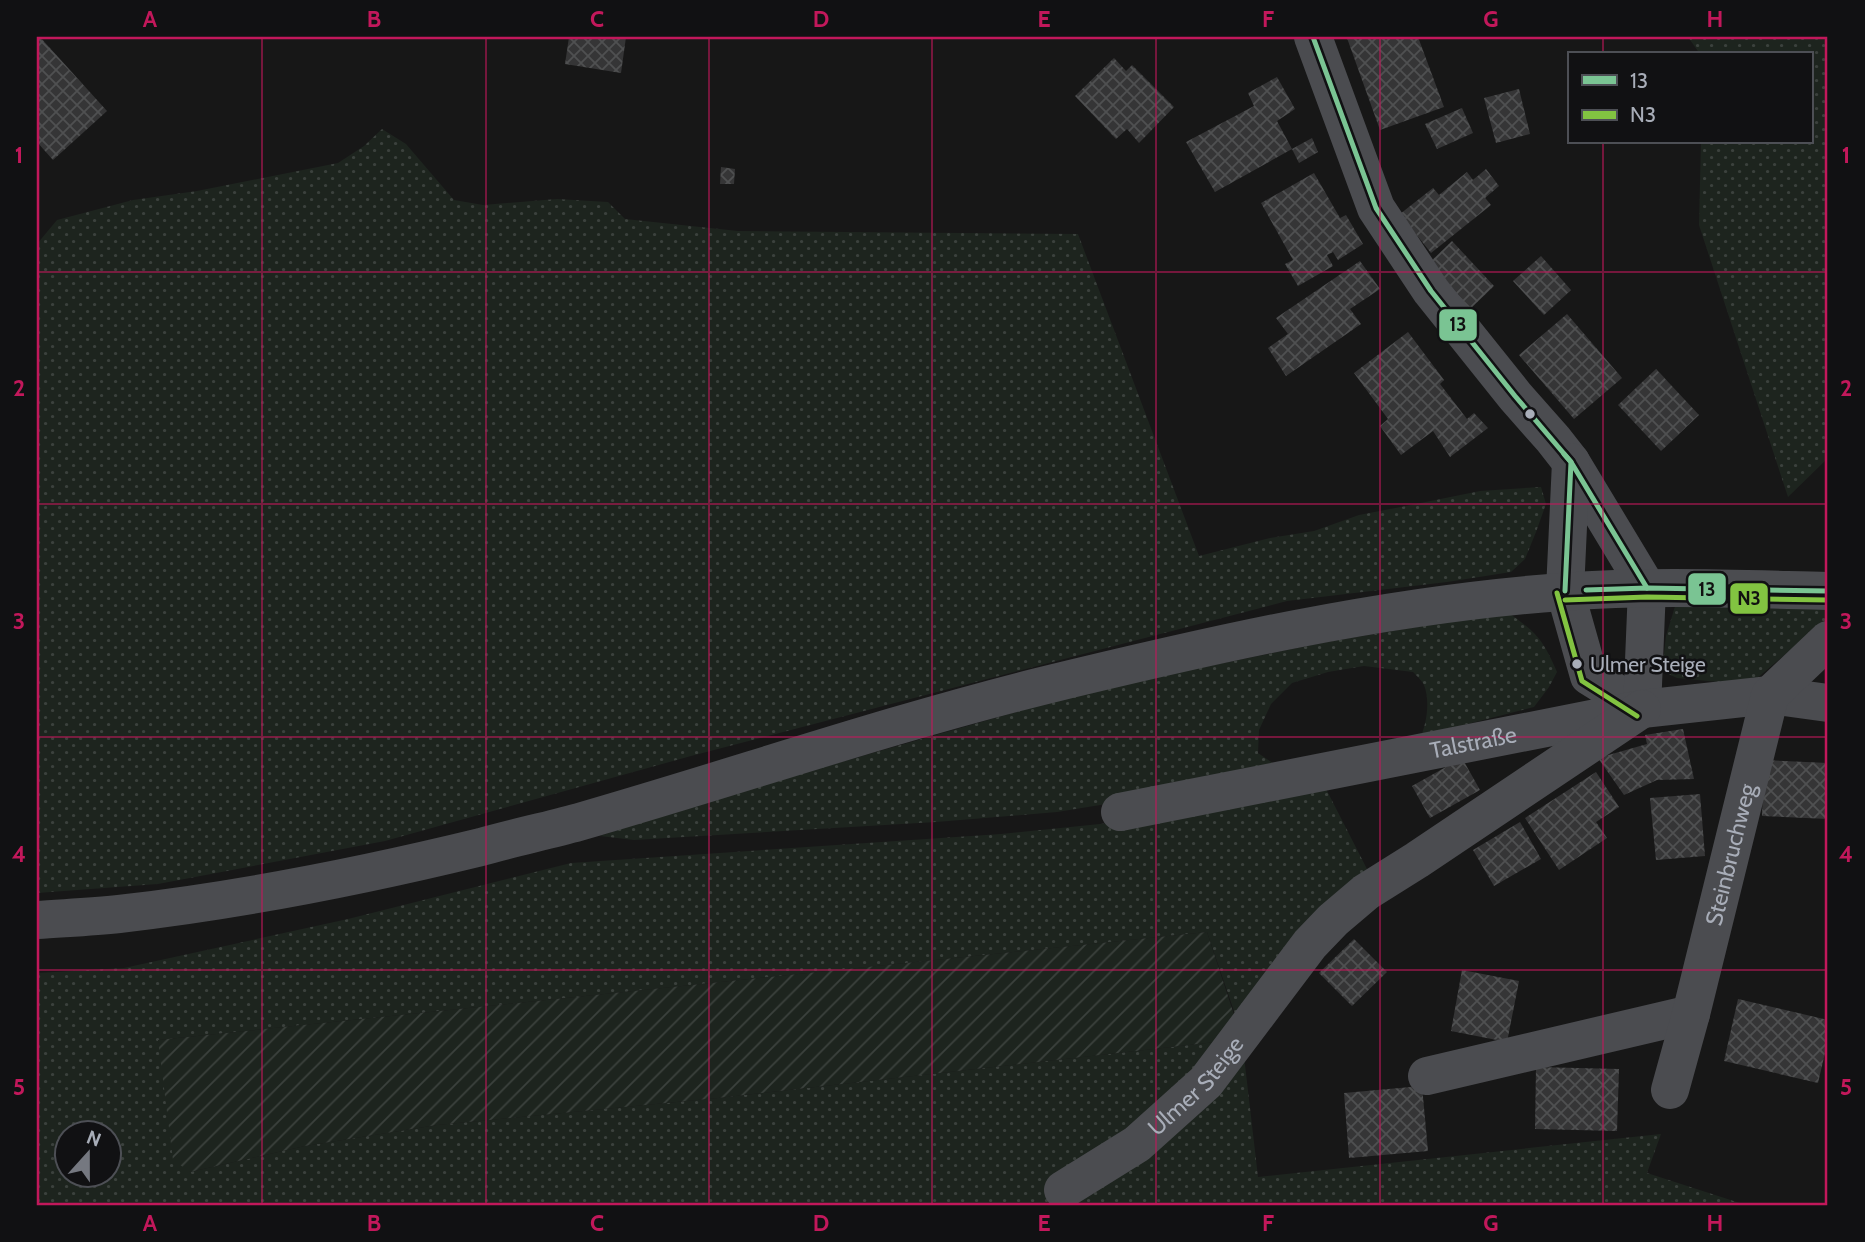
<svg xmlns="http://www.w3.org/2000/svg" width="1865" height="1242" font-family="Cabin,sans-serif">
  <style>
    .grass { fill: url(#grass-dots); fill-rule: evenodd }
    .garden { fill: url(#garden-furrows) }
    .building { fill: url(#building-cross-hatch) }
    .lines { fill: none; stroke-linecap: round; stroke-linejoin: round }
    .minor { stroke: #4b4c50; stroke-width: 38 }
    .bus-1-casing { stroke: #111113; stroke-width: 10 }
    .bus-2-casing { stroke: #111113; stroke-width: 10 }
    .bus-1 { stroke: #7ac493; stroke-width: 5 }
    .bus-2 { stroke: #82c341; stroke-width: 5 }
    .grid { fill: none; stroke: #c2185b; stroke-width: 2; stroke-opacity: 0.55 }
    .bus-dot { fill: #a8adb8; stroke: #111113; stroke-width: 2.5 }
    .labels { text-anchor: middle; stroke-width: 5; stroke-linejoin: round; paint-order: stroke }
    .bus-label { font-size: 21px; fill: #a8adb8; stroke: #111113; text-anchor: start }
    .street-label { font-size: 23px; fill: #a8adb8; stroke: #111113 }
    .line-badge { stroke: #111113; stroke-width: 2.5 }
    .pale-badge-label { font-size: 19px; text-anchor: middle; font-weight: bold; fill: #111 }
    .neatline { fill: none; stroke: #c2185b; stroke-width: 2.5 }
    .grid-label { font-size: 23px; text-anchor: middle; font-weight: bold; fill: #c2185b }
  </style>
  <defs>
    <pattern id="grass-dots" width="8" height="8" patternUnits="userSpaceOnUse" patternTransform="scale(1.75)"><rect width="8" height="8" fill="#1d241e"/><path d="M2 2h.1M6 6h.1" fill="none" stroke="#3b413d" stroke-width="1.8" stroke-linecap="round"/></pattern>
    <pattern id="garden-furrows" width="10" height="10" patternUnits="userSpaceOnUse" patternTransform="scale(1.75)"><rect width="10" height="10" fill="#1d241e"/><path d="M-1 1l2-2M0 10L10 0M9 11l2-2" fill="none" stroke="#3b413d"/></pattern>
    <pattern id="building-cross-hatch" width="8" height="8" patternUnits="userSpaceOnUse" patternTransform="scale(1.75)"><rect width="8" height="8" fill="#353536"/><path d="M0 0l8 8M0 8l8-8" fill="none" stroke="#4f5051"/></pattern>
  </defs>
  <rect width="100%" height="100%" fill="#171717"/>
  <g class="grass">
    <path d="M1688,37H1828V458L1788,497L1699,225L1701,142H1811V54H1700Z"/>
    <path d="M382,129L406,144L454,200L483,205L557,199L608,202L625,219L738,231L1078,234L1199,556L1270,538L1314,531L1359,515L1411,505L1480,491L1541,487L1546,504L1536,532L1525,559L1511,572L1447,582L1287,601L691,756L385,841L158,884L37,893V244L57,220L133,200L197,191L338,163L364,146Z"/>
    <path d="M1676,603L1828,604L1826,620L1749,685L1677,678L1662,671L1666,636Z"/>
    <path d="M1507,612C1536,632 1543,639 1557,672L1549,687L1534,707L1421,736C1427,722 1430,700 1424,685C1422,681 1417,676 1413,672L1364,666L1328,672L1292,683L1271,704L1259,730L1258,753L1280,768L1131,800L1057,812L936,822L634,840L600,836L701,802L1100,688L1327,642Z"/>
    <path d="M1324,785L1367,869L1236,1017L1207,932L158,1040L190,1172L305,1146L437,1125L718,1098L1242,1039L1258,1177L1661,1134L1647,1173L1746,1205H37V973L124,968L348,919L571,863L1001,834L1169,817ZM66,1134H108V1176H66Z"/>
  </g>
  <path class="garden" d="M1207,932L1242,1039L718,1098L437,1125L305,1146L190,1172L173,1160L158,1040Z"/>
  <g class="building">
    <path d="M37,37H40L107,111L53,160L37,142Z"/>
    <path d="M569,37H626L621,73L565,64Z"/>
    <path d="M1350,37H1418L1444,107L1380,130L1347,38Z"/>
    <path d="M1114,58L1126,71L1132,65L1174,107L1139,143L1127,129L1116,139L1075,96Z"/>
    <path d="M1277,77L1295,109L1277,121L1292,149L1215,192L1186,142L1254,106L1248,93Z"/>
    <path d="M1519,89L1530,134L1496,143L1484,98Z"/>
    <path d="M1462,108L1473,133L1437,149L1425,124Z"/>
    <path d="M1312,138L1318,152L1299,163L1292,149Z"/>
    <path d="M721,167L735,169L734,184H720Z"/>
    <path d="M1486,169L1499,186L1485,198L1491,205L1431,253L1400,214L1433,188L1439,195L1467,172L1473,180Z"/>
    <path d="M1314,173L1340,218L1346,215L1363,244L1338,260L1333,252L1327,255L1333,266L1298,286L1285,264L1293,260L1261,203Z"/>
    <path d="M1452,241L1494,286L1468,311L1425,267Z"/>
    <path d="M1541,256L1571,290L1544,315L1513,281Z"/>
    <path d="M1360,261L1380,289L1350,309L1361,324L1286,376L1268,348L1288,334L1276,318Z"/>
    <path d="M1567,314L1622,378L1574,419L1519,355Z"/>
    <path d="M1408,332L1444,380L1440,384L1467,419L1474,413L1488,428L1450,457L1433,431L1401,455L1380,426L1388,419L1354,373Z"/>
    <path d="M1656,369L1699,415L1661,451L1618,405Z"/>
    <path d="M1683,729L1694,779L1657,780L1624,795L1598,758L1647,744L1645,735Z"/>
    <path d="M1462,758L1480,790L1430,818L1412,786Z"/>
    <path d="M1764,760L1828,763V819L1762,816Z"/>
    <path d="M1596,772L1619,807L1596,822L1607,838L1559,870L1525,818Z"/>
    <path d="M1700,794L1705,856L1656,860L1650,798Z"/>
    <path d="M1520,822L1541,859L1494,886L1473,850Z"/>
    <path d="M1354,939L1387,972L1352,1006L1319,973Z"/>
    <path d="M1462,970L1519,981L1507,1042L1451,1031Z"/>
    <path d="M1738,999L1828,1020V1040L1818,1083L1724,1061Z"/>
    <path d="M1536,1067L1619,1069L1617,1131L1535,1129Z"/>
    <path d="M1422,1086L1428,1151L1349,1158L1344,1093Z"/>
  </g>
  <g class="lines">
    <g class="minor">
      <path d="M1313,37L1376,208L1431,291L1515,396L1553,439L1571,462L1647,588"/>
      <path d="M1571,462L1565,591L1589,676L1642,709"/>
      <path d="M1642,709L1647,588"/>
      <path id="s1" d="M1120,812L1642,709L1770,695L1828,703"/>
      <path d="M37,920C64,918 92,917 119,914C241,900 362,876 481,847C513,838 546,831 579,822C732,778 883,726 1038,687C1210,645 1384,605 1562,592C1650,585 1740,589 1828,591"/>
      <path d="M1427,1076L1691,1014"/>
      <path id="s2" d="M1670,1090L1691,1014L1770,695L1828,640"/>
      <path id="s3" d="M1063,1190L1137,1144L1206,1082L1310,944L1333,920L1366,892L1417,860L1642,709"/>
    </g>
    <g class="bus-1-casing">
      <g id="bus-1">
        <path d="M1313,37L1376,208L1431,291L1515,396L1571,462L1647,588"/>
        <path d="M1564,454L1571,462L1565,591"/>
        <path d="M1586,590L1647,588L1828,591"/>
      </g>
    </g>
    <g class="bus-2-casing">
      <g id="bus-2">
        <path d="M1557,593L1582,681L1637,716"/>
        <path d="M1565,600L1647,597L1828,600"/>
      </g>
    </g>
    <use href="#bus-1" class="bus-1"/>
    <use href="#bus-2" class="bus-2"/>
  </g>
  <path class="grid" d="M262,37V1205M486,37V1205M709,37V1205M932,37V1205M1156,37V1205M1380,37V1205M1603,37V54M1603,142V1205M37,272H1828M37,504H1828M37,737H1828M37,970H1828"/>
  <g class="bus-dot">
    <circle cx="1530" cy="414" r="6"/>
    <circle cx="1577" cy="664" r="6"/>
  </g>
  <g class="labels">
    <g class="bus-label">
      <text x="1590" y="672">Ulmer Steige</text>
    </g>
    <g class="street-label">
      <text dy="8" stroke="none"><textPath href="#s1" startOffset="360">Talstraße</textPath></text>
      <text dy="8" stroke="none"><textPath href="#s2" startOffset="243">Steinbruchweg</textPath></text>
      <text dy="8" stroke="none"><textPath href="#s3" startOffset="170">Ulmer Steige</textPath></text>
    </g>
  </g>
  <g class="line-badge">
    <rect x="1438" y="308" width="40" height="34" rx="7" fill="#7ac493"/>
    <rect x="1687" y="572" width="40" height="34" rx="7" fill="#7ac493"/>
    <rect x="1729" y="582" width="40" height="33" rx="7" fill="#82c341"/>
  </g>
  <g class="pale-badge-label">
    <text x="1458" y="331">13</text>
    <text x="1707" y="596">13</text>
    <text x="1749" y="605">N3</text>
  </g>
  <rect width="1865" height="1242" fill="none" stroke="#111113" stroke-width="77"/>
  <rect x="1568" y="52" width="245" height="91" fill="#111113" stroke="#4d4f55" stroke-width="2"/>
  <rect x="1582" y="75" width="35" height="10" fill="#7ac493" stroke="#4d4f55" stroke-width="2"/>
  <text x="1630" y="88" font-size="21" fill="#a8adb8">13</text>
  <rect x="1582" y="110" width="35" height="10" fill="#82c341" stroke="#4d4f55" stroke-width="2"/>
  <text x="1630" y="122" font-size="21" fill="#a8adb8">N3</text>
  <g transform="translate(88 1154) rotate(21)"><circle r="33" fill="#111113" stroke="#4d4f55" stroke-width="2"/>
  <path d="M0-5L12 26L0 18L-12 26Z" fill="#757880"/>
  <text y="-10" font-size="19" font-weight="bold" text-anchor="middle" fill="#a8adb8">N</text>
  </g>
  <rect x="38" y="38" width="1788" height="1166" class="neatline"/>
  <g class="grid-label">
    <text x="150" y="27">A</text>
    <text x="374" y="27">B</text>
    <text x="597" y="27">C</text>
    <text x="821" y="27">D</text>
    <text x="1044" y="27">E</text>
    <text x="1268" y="27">F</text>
    <text x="1491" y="27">G</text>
    <text x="1715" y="27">H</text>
    <text x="19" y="163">1</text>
    <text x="1846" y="163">1</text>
    <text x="19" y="396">2</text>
    <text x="1846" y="396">2</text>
    <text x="19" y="629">3</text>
    <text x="1846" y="629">3</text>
    <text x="19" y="862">4</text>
    <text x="1846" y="862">4</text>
    <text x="19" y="1095">5</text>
    <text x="1846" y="1095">5</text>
    <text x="150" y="1231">A</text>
    <text x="374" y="1231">B</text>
    <text x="597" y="1231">C</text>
    <text x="821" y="1231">D</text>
    <text x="1044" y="1231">E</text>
    <text x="1268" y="1231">F</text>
    <text x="1491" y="1231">G</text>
    <text x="1715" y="1231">H</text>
  </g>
</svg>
